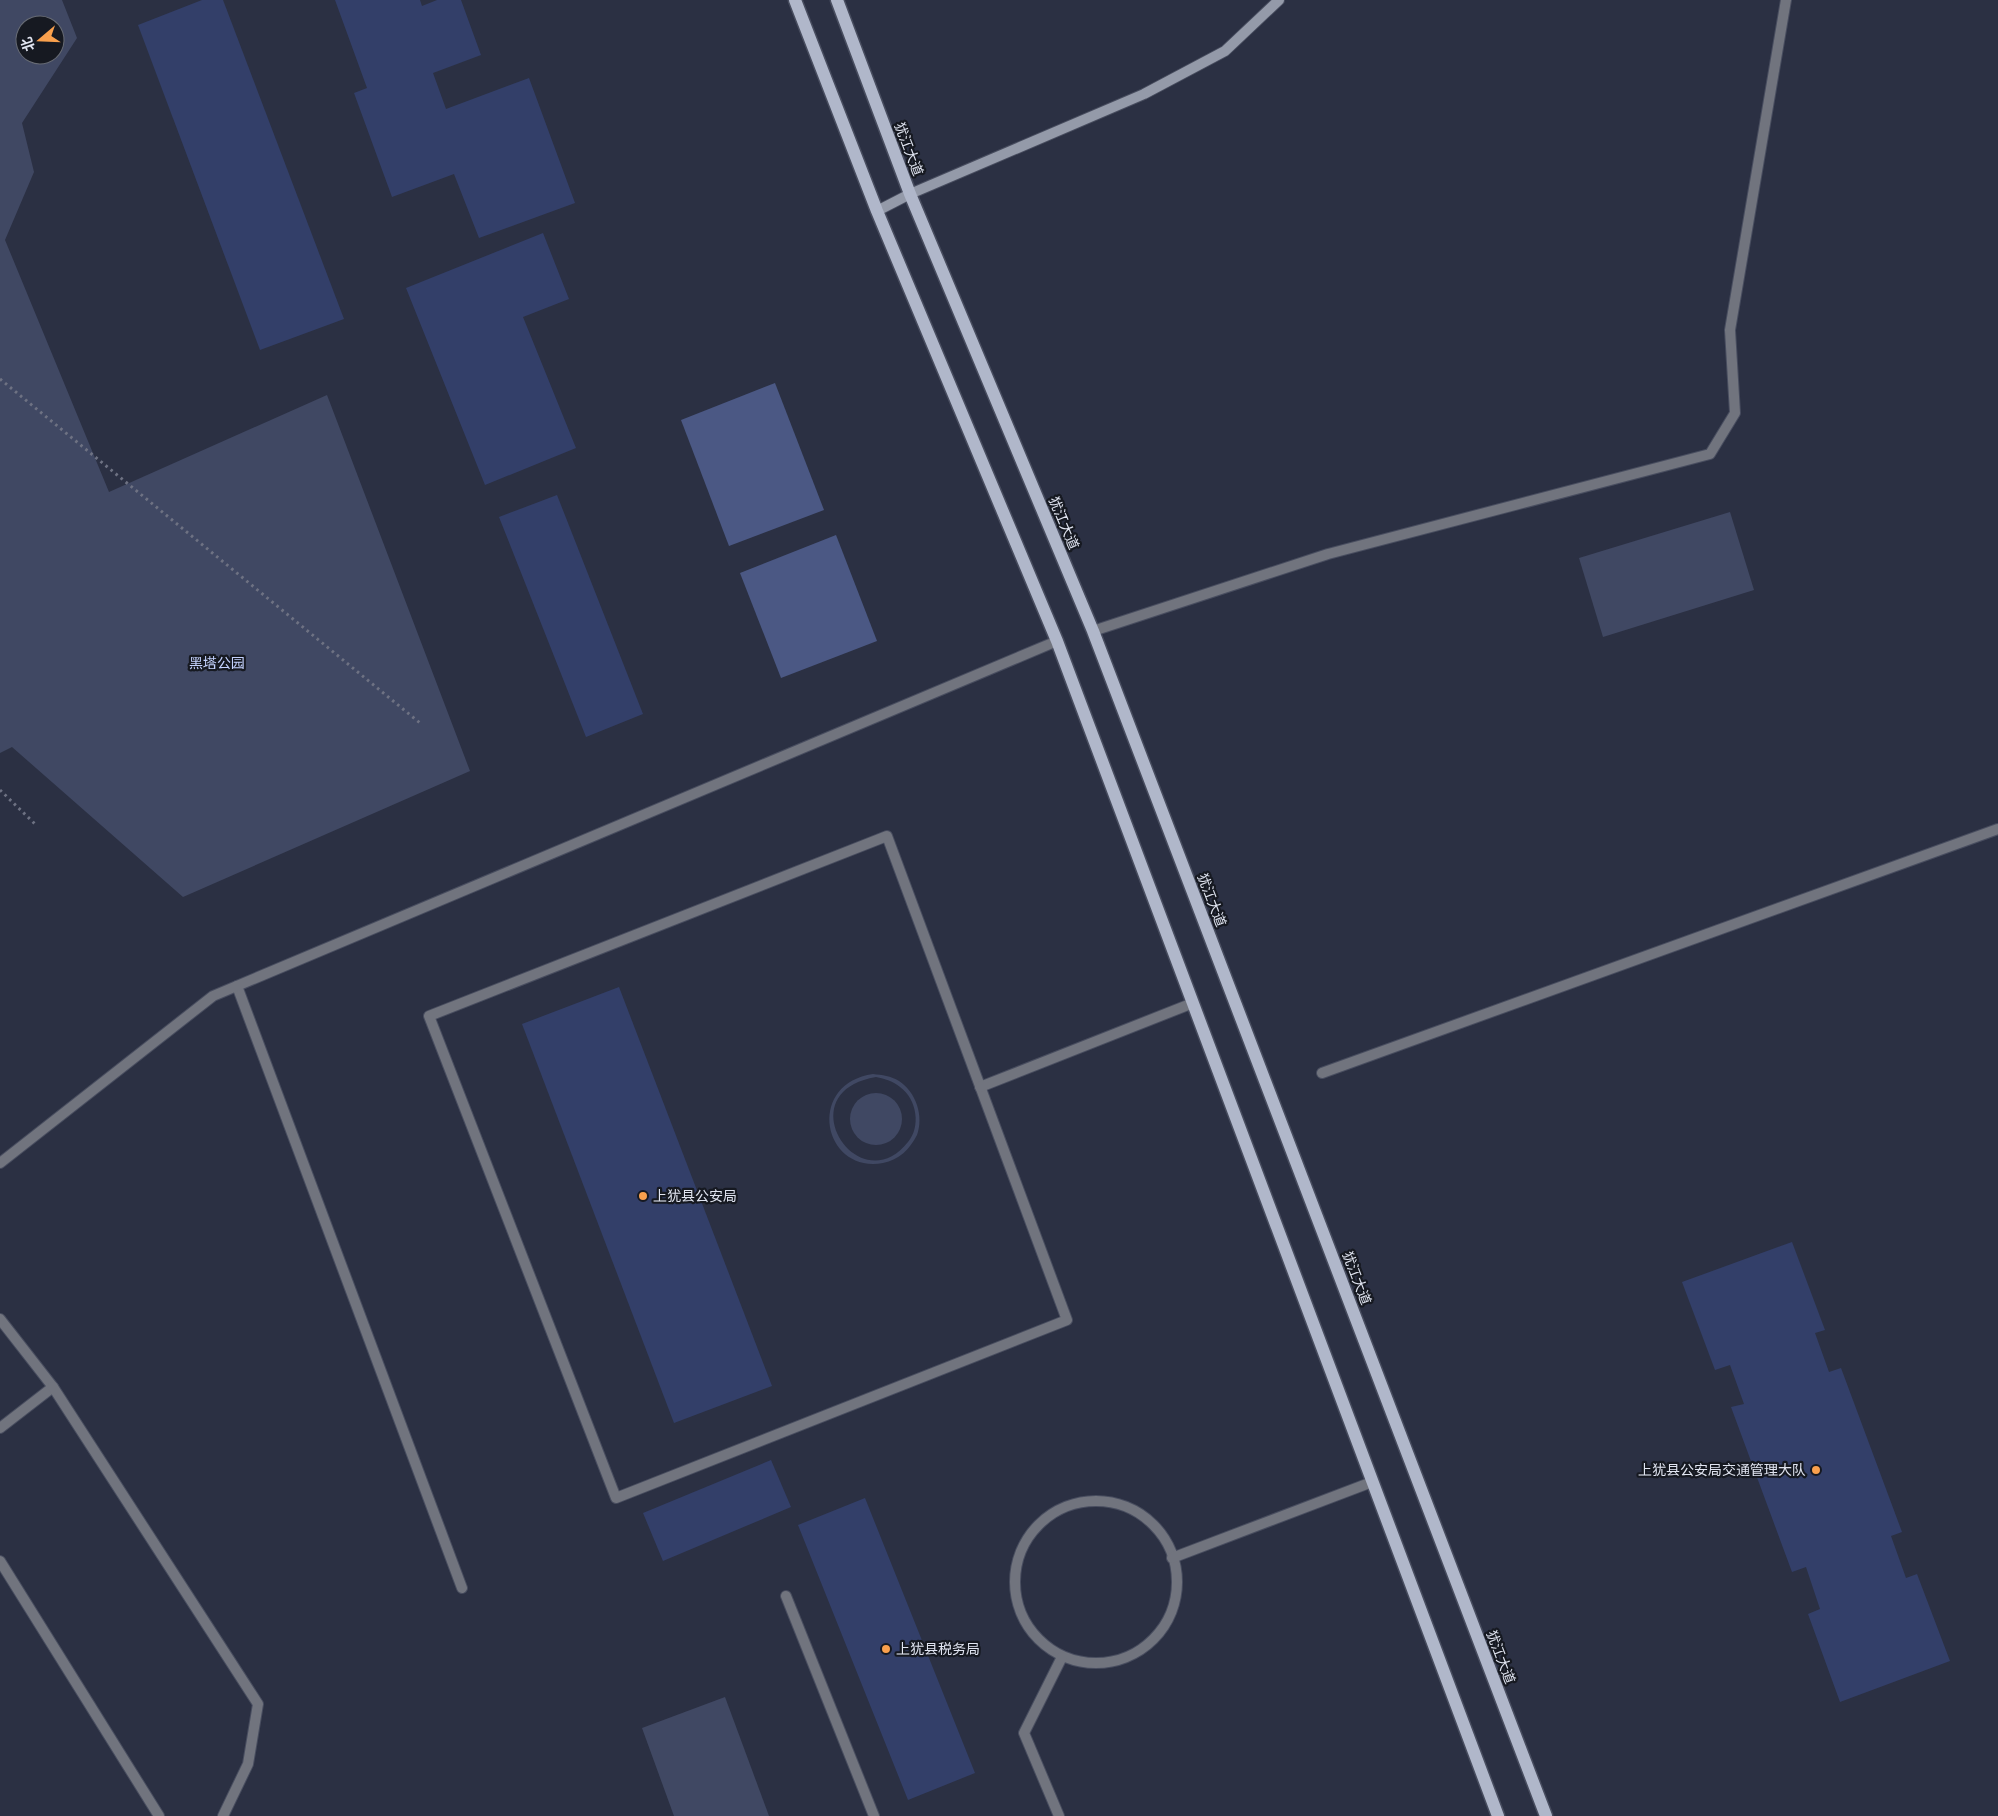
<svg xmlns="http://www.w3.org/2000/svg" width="1998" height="1816" font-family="Ubuntu,'Noto Sans SC',sans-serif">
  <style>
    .green { fill: #404863; fill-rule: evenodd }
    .water { fill: #4b5884 }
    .building { fill: #333f69 }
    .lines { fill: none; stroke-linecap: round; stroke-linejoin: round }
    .street-casing { stroke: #484d5f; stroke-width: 12 }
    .secondary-casing { stroke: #484d5f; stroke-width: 12 }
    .primary-casing { stroke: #484d5f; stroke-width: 15 }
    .path { stroke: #6e7283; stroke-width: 3; stroke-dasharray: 2.5 4; stroke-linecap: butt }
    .street { stroke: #71747e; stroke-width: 10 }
    .secondary { stroke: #949aa9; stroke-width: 10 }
    .primary { stroke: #b0b7ca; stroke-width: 12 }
    .poi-dot { fill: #f9a04d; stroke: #161921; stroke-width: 2 }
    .labels { text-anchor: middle; stroke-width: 4.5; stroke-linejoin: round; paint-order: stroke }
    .street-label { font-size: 14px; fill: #e1e5f1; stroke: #161921 }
    .park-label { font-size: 14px; fill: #c4d2fe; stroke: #161921 }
    .poi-label { font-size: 14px; fill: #e1e5f1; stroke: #161921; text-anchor: start }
  </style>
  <rect width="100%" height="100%" fill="#2b3043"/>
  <g class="green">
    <path d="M0,0H62L77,38L22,123L34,172L5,240L109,492L327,395L470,771L183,897L12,747L0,753ZM25,25H55V55H25Z"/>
    <path d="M1730,512L1754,590L1603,637L1579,558Z"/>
    <path d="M873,1074C882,1075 891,1076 899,1081C916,1092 924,1116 917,1135C910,1149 899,1160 883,1163C823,1174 805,1084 873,1074ZM876,1077C885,1079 893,1081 900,1087C917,1099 921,1127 908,1142C859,1204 786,1092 876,1077Z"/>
    <circle cx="876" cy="1119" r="26"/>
    <path d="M725,1697L769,1816H674L642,1728Z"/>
  </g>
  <g class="water">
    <path d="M775,383L824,510L729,546L681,420Z"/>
    <path d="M836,535L877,641L781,678L740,573Z"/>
  </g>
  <g class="building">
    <path d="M202,0H223L344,319L260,350L138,25Z"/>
    <path d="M335,0H420L422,6L437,0H461L481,55L433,73L446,109L529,78L575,203L479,238L454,174L392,197L354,93L367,88Z"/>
    <path d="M543,233L569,299L523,317L576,448L485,485L406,288Z"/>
    <path d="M557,495L643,714L586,737L499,517Z"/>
    <path d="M619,987L772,1386L674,1423L522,1024Z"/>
    <path d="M1792,1242L1825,1330L1815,1333L1829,1372L1841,1368L1902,1532L1891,1536L1906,1578L1917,1574L1950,1661L1840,1702L1808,1614L1820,1609L1806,1567L1792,1572L1731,1407L1744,1404L1730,1365L1715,1370L1682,1282Z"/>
    <path d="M771,1460L791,1507L663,1561L643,1513Z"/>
    <path d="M865,1498L975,1773L908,1800L798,1525Z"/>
  </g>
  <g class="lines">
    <g class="street-casing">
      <g id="street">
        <path d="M1093,631L1328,554L1710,454L1735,413L1730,330L1786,0"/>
        <path d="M887,836L1067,1320L616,1498L429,1016Z"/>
        <path d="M237,986L462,1588"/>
        <path d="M1322,1073L1998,829"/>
        <path d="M980,1087L1193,1003"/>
        <path d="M0,1163L213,996L1057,641"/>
        <path d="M0,1319L53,1387L0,1428"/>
        <path d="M53,1387L258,1704L248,1764L223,1816"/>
        <circle cx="1096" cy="1582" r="81"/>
        <path d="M1172,1558L1372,1482"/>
        <path d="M0,1561L159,1816"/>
        <path d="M786,1596L874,1816"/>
        <path d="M1059,1816L1024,1733L1062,1657"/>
      </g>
    </g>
    <g class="secondary-casing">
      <path id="secondary" d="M877,211L910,194L1144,94L1225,51L1279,0"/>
    </g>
    <g class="primary-casing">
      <g id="primary">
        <path d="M795,0L877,211L1057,641L1498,1816"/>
        <path d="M837,0L910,194L1093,631L1546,1816"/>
      </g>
    </g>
    <g class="path">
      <path d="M0,379L420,723"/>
      <path d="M0,790L35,824"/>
    </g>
    <use href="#street" class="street"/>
    <use href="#secondary" class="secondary"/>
    <use href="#primary" class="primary"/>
  </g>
  <g class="poi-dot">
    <circle cx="643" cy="1196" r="5"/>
    <circle cx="1816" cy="1470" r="5"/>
    <circle cx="886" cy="1649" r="5"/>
  </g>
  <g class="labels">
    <g class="street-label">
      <text transform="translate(909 149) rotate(69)" y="5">犹江大道</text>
      <text transform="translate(1064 523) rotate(67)" y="5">犹江大道</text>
      <text transform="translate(1212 900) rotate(69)" y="5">犹江大道</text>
      <text transform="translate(1357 1278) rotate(69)" y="5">犹江大道</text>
      <text transform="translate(1501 1657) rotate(69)" y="5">犹江大道</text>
    </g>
    <g class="park-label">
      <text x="217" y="668">黑塔公园</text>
    </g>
    <g class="poi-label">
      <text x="653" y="1201">上犹县公安局</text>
      <text x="1806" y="1475" text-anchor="end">上犹县公安局交通管理大队</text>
      <text x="896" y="1654">上犹县税务局</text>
    </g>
  </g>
  <g transform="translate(40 40) rotate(251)"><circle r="24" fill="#161921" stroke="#676b74"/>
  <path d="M0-4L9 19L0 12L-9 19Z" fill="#f9a04d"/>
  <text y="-8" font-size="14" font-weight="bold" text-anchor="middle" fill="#e1e5f1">北</text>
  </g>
</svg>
